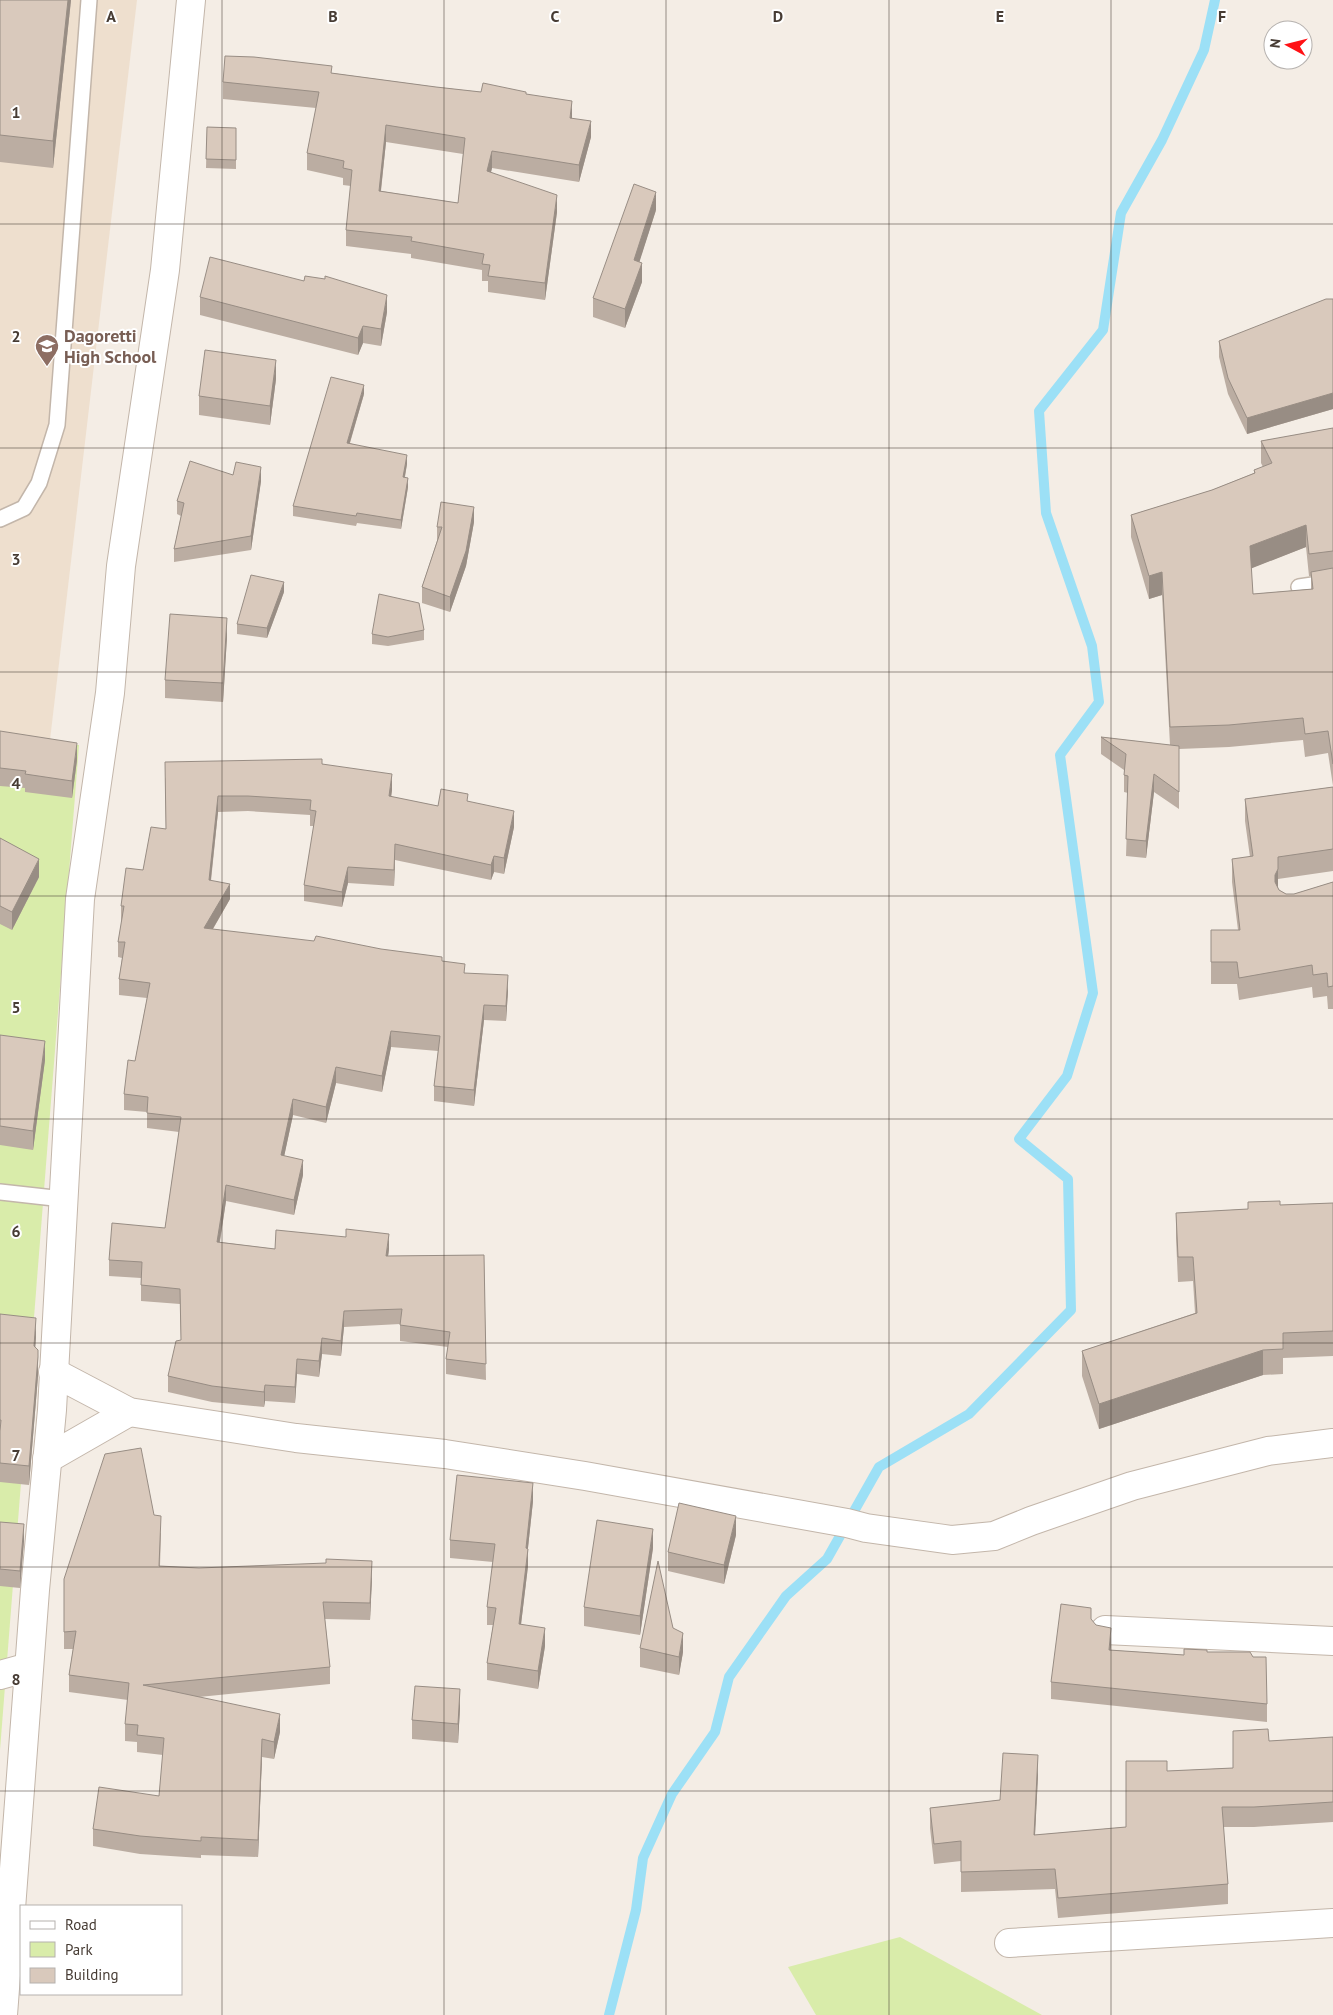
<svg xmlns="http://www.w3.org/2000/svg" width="1333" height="2015" font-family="'PT Sans',sans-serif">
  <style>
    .education { fill: #eedfce }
    .green { fill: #d9ecaa }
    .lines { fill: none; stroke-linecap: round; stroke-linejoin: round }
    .stream { stroke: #9ce0f6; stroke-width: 10 }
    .service-casing { stroke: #c3b6aa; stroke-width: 18 }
    .minor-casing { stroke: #c3b6aa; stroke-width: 30 }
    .service { stroke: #fff; stroke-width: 15 }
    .minor { stroke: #fff; stroke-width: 28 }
    .wall { fill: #bbada2; fill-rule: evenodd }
    .shaded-wall { fill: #988d84 }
    .building { fill: #d9c9bc; stroke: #988d84; fill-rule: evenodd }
    .grid { fill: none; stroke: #473c34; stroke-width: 1; stroke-opacity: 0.55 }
    .labels { text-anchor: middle; stroke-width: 4; stroke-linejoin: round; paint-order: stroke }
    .education-label { font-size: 18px; font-weight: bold; fill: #785e54; stroke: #fff; text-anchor: start }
    .grid-label { font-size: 16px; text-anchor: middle; font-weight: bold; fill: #473c34; stroke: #fff; stroke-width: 4; stroke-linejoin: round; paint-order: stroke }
  </style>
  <rect width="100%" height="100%" fill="#f4ede5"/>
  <path class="education" d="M0,0H137L50,740L0,734Z"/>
  <g class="green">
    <path d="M0,741L79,745L0,1750Z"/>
    <path d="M900,1937L1042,2015H816L788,1967Z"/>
  </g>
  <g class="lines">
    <path class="stream" d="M609,2015L636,1910L643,1858L672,1794L715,1732L729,1677L786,1596L827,1559L879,1467L969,1414L1071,1310L1068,1179L1019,1139L1067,1076L1093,993L1060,755L1099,702L1092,646L1046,513L1039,411L1103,330L1121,213L1162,140L1204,50L1215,0"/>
    <g class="service-casing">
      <g id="service">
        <path d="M0,519L24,508L39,483L57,425L89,0"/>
        <path d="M1299,587L1333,582"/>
        <path d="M0,1192L63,1199"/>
      </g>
    </g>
    <g class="minor-casing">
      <g id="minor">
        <path d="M53,1372L129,1412L296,1438L445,1454L585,1476L847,1523L866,1528L952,1540L994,1536L1031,1521L1132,1486L1268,1451L1333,1443"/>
        <path d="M47,1459L129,1412"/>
        <path d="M1105,1630L1333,1641"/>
        <path d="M0,1675L29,1667"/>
        <path d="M1009,1943L1333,1923"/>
        <path d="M3,2015L35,1590L52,1410L80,899L110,693L121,566L165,270L191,0"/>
      </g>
    </g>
    <use href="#service" class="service"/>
    <use href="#minor" class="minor"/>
  </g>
  <g class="wall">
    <path d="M0,0H71L53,168L0,162Z"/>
    <path d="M332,73L436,87L481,92L526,94L572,118L591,137L579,182L492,168L491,172L557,212L545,300L488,292V281H482V270L411,258V254L346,246V230L351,186L343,185V178L307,170V153L316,108L223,99V82ZM386,142L463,154L458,203L381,191Z"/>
    <path d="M207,127L236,128V169L206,168Z"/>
    <path d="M656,210L639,262L642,282L625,328L593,317V298Z"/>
    <path d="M200,297L387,312L381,346L363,343L358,355L200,315Z"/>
    <path d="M1333,299V409L1247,434L1228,394L1219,357V341Z"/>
    <path d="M276,379L270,425L199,415V396Z"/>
    <path d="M364,394L350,443L407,464L405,477L408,487L401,529L357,523L356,526L293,516V506Z"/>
    <path d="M1333,428V786L1328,753L1305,757L1303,740L1229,747L1179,749V809L1154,792L1146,858L1126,856L1128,793L1124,792V770L1101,754V737L1170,745L1162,595L1149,599L1131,537V515L1212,490L1254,473V470L1263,467L1261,463V441ZM1306,547L1309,576H1311V589L1253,594L1251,568Z"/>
    <path d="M233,475L261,481L251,550L174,562V549L181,516L177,514V501Z"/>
    <path d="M474,522L466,566L450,612L422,603V587L437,541V527Z"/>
    <path d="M284,592L267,638L237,634V624Z"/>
    <path d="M424,630V640L388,646L372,644V634Z"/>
    <path d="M227,637L223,702L165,698V680Z"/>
    <path d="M0,731L77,760L72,798L25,792V788L0,786Z"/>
    <path d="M322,764L392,790L391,797L438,806L468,801L514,827L504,874L494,872L491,880L395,860L394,886L348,883L342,907L304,901V885L314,826H310V815L248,811L218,812L211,881L230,899L213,929L442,961L465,973L508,991L506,1021L484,1020L474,1106L434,1101V1086L438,1051L391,1047L382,1092L336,1083L326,1123L293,1115L284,1156L303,1175L294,1215L226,1201L220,1242L275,1249H389L388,1256L484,1255L486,1380L446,1374V1359L448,1347L400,1341V1324L344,1327L341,1356L322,1354L319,1377L297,1374L295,1403L265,1401L264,1407L212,1402L168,1392V1376L181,1340L180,1304L141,1301V1278L109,1276V1260L165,1228L179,1132L147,1128V1112L124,1110V1094L135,1061L147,998L119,995V979L122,958L118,957V942L122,922H121V906L143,870L166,829L165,778Z"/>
    <path d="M1333,787V871L1278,879V888L1279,890L1286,894H1294L1333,882V1009H1328L1327,996L1313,998L1312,987L1239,1000L1237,984H1211V930H1238L1232,882V859L1250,857L1245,821V799Z"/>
    <path d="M0,838L39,877L12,930L0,924Z"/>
    <path d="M0,1035L45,1060L33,1150L0,1145Z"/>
    <path d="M1333,1203V1356L1283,1358V1374L1263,1375L1099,1429L1082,1376V1351L1195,1313L1193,1281L1178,1282L1176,1238V1213L1248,1209L1280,1205Z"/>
    <path d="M0,1314L36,1337L35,1347L38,1350V1376L29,1485L0,1482Z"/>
    <path d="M533,1501L528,1548V1566L521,1624L545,1646L538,1689L487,1680V1663L493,1625H487V1607L493,1562L450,1558V1540Z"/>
    <path d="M0,1522L24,1541L20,1588L0,1586Z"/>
    <path d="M161,1533L160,1566L372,1578L370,1620L325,1619L330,1667V1684L199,1697L280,1732L274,1759L262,1757L258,1857L201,1855V1858L140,1854L93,1846V1829L159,1796L163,1755L137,1752V1742L125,1741V1724L128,1700L69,1692V1675L73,1649H64V1579Z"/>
    <path d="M736,1535L724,1584L668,1571V1552Z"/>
    <path d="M653,1548L640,1635L584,1626V1607Z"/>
    <path d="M1111,1646L1110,1650L1184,1655L1207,1652L1267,1704V1722L1051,1699V1682Z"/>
    <path d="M640,1648L683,1652L679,1675L640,1667Z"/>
    <path d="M460,1708L458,1743L412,1739V1720Z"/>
    <path d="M1333,1737V1822L1254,1827H1223L1228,1884V1904L1058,1918L1055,1889L961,1892V1861L934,1864L930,1828V1808L1000,1800L1038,1775L1035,1835L1126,1827L1167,1771L1233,1768L1269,1741Z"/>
  </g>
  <g class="shaded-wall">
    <path d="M68,0H71L53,168V141Z"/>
    <path d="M572,101V118L570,135V118Z"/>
    <path d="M591,121V137L579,182V165Z"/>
    <path d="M386,125V142L379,207V191Z"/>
    <path d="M492,151V168L487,188V171Z"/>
    <path d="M656,192V210L634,279V260Z"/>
    <path d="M557,195V212L545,300V283Z"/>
    <path d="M642,263V282L625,328V309Z"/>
    <path d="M387,295V312L381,346V329Z"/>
    <path d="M363,326V343L358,355V338Z"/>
    <path d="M276,360V379L270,425V406Z"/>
    <path d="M364,385V394L347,452V443Z"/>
    <path d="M1333,393V409L1247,434V418Z"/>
    <path d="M407,455V464L403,486V477Z"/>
    <path d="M261,467V481L251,550V536Z"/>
    <path d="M408,478V487L401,529V520Z"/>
    <path d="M474,507V522L466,566L450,612V597Z"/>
    <path d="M1306,525V547L1250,569V546Z"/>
    <path d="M1162,572V595L1149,599V576Z"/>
    <path d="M284,582V592L267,638V628Z"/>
    <path d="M227,618V637L223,702V683Z"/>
    <path d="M77,743V760L72,798V781Z"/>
    <path d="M392,774V790L389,812V796Z"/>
    <path d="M1154,774V792L1146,858V841Z"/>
    <path d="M218,796V812L209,896V880Z"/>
    <path d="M514,811V827L504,874V858Z"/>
    <path d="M395,844V860L394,886V870Z"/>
    <path d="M494,856V872L491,880V865Z"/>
    <path d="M39,859V877L12,930V912Z"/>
    <path d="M348,867V883L342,907V892Z"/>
    <path d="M1278,869V891L1275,898V875Z"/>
    <path d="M230,884V899L204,944V928Z"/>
    <path d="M508,975V991L506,1021V1006Z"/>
    <path d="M484,1005V1020L474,1106V1090Z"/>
    <path d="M391,1031V1047L382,1092V1076Z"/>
    <path d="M45,1041V1060L33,1150V1131Z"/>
    <path d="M336,1067V1083L326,1123V1107Z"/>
    <path d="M293,1099V1115L281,1171V1155Z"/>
    <path d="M303,1160V1175L294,1215V1200Z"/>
    <path d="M226,1185V1201L217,1258V1242Z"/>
    <path d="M389,1234V1249L386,1272V1256Z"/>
    <path d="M344,1311V1327L341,1356V1341Z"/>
    <path d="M36,1318V1337L34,1365V1346Z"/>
    <path d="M322,1338V1354L319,1377V1361Z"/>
    <path d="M1263,1350V1375L1099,1429V1404Z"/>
    <path d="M38,1357V1376L29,1485V1466Z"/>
    <path d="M297,1359V1374L295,1403V1387Z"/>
    <path d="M265,1385V1401L264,1407V1392Z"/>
    <path d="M533,1483V1501L526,1566V1548Z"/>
    <path d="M736,1516V1535L724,1584V1565Z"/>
    <path d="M24,1524V1541L20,1588V1571Z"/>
    <path d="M653,1529V1548L640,1635V1616Z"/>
    <path d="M528,1549V1566L519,1641V1624Z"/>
    <path d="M372,1561V1578L370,1620V1603Z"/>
    <path d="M545,1628V1646L538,1689V1671Z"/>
    <path d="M1111,1628V1646L1109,1667V1650Z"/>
    <path d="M683,1633V1652L679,1675V1657Z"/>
    <path d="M460,1689V1708L458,1743V1724Z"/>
    <path d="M280,1714V1732L274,1759V1742Z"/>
    <path d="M262,1739V1757L258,1857V1840Z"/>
    <path d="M1038,1755V1775L1034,1855V1835Z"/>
  </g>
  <g class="building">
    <path d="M0,0H68L53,141L0,135Z"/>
    <path d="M225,56L254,57L332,66L331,73L436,87L481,92L483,83L526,92V94L572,101L570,118L591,121L579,165L492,151L487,171L557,195L545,283L488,276L490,265L482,264L484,254L411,241L412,237L346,230L352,170L343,168L344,161L307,153L319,92L223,82ZM386,125L465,138L458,203L379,191Z"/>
    <path d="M207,127L236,128V160L206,159Z"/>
    <path d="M634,184L656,192L634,260L642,263L625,309L593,298Z"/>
    <path d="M210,257L304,281L305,276L325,279V276L387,295L381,329L363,326L358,338L200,297Z"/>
    <path d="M1326,299H1333V393L1247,418L1228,378L1219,341Z"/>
    <path d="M205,350L276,360L270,406L199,396Z"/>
    <path d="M331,377L364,385L347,443L407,455L403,477L408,478L401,520L357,513L356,516L293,506Z"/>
    <path d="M1333,428V551L1309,554L1306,525L1250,546L1253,594L1313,589L1311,572L1333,568V764L1328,731L1305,734L1303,718L1229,725L1170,727L1162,572L1149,576L1131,515L1212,490L1255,473L1254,470L1272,463L1261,441Z"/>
    <path d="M190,461L233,475L236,462L261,467L251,536L174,549L184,503L177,501Z"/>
    <path d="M441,502L474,507L466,551L450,597L422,587L442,527H437Z"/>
    <path d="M251,575L284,582L267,628L237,624Z"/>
    <path d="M379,594L419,603L424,630L388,637L372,634Z"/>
    <path d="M170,614L227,618L223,683L165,680Z"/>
    <path d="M0,731L77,743L72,781L25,774L26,771L0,768Z"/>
    <path d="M1101,737L1179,746V792L1154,774L1146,841L1126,839L1128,776L1124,775L1126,754Z"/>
    <path d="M322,759V764L392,774L389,796L438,806L441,789L468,794L467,801L514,811L504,858L494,856L491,865L395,844L394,870L348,867L342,892L304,885L316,811L310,810L311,800L248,796H218L209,880L230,884L204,928L314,941L316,936L381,949L442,957V961L465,964L464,973L508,975L506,1006L484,1005L474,1090L434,1086L440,1036L391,1031L382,1076L336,1067L326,1107L293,1099L281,1155L303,1160L294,1200L226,1185L217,1242L275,1249L276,1230L346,1237V1229L389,1234L386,1256L484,1255L486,1364L446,1359L450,1332L400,1325L402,1309L344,1311L341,1341L322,1338L319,1361L297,1359L295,1387L265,1385L264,1392L212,1386L168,1376L176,1341L181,1340L180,1289L141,1285L142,1262L109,1260L112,1223L165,1228L181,1117L147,1113L148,1097L124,1094L128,1060L135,1061L150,983L119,979L125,942H118L124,906H121L126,868L143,870L151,827L166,829L165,762Z"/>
    <path d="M1333,787V849L1278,857V869L1275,875V882L1279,890L1286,894H1294L1333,882V986L1328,987L1327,973L1313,975L1312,965L1239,978L1237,962H1211V930H1240L1232,859L1253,856L1245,799Z"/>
    <path d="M0,838L39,859L12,912L0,906Z"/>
    <path d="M0,1035L45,1041L33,1131L0,1126Z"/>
    <path d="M1280,1201V1205L1333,1203V1331L1283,1333V1349L1263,1350L1099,1404L1082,1351L1197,1313L1193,1257H1178L1176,1213L1248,1209V1202Z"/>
    <path d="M0,1314L36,1318L34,1346L38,1350V1357L29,1466L0,1463V1431L1,1420H0Z"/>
    <path d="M141,1448L154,1515L161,1516L159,1566L199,1568L326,1563V1559L372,1561L370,1603L323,1602L330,1667L143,1685L280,1714L274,1742L262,1739L258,1840L201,1837V1841L140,1836L93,1829L99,1787L159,1796L164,1738L137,1735L138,1725L125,1724L129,1683L69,1675L76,1631L64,1632V1579L105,1454Z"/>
    <path d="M457,1475L533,1483L526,1548L528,1549L519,1624L545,1628L538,1671L487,1663L496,1608L487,1607L495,1544L450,1540Z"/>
    <path d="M679,1503L736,1516L724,1565L668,1552Z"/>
    <path d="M597,1520L653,1529L640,1616L584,1607Z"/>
    <path d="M0,1522L24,1524L20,1571L0,1569Z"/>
    <path d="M658,1561L673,1628L683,1633L679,1657L640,1648Z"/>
    <path d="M1061,1604L1091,1608V1619L1096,1625L1111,1628L1109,1650L1184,1655V1649L1207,1650V1652H1250L1253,1657H1266L1267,1704L1051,1682Z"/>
    <path d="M415,1686L460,1689L458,1724L412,1720Z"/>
    <path d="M1268,1729L1269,1741L1333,1737V1802L1254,1807H1222L1228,1884L1058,1898L1055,1869L961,1872V1841L934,1844L930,1808L1000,1800L1003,1753L1038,1755L1034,1835L1126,1827V1761H1167V1771L1233,1768V1731Z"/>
  </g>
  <path class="grid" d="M222,0V2015M444,0V2015M666,0V2015M889,0V2015M1111,0V2015M0,224H1333M0,448H1333M0,672H1333M0,896H1333M0,1119H1333M0,1343H1333M0,1567H1333M0,1791H1333"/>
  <defs>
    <g id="school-pin" transform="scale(1.25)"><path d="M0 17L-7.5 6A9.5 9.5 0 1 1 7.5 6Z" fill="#8d6e63" stroke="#fff"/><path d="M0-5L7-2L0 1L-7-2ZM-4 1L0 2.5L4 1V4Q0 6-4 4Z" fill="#fff"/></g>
  </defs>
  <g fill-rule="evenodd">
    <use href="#school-pin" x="47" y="346"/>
  </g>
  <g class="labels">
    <g class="education-label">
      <text x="64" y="342">Dagoretti<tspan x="64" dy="21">High School</tspan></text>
    </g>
  </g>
  <g class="grid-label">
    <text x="111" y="22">A</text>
    <text x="333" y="22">B</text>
    <text x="555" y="22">C</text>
    <text x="778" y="22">D</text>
    <text x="1000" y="22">E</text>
    <text x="1222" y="22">F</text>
    <text x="16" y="118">1</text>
    <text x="16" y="342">2</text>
    <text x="16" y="565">3</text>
    <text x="16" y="789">4</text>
    <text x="16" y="1013">5</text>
    <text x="16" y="1237">6</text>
    <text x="16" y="1461">7</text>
    <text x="16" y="1685">8</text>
  </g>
  <rect x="20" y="1905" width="162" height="90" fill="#ffffff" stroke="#b5b1ae"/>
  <rect x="30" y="1921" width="25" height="8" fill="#ffffff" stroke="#b5b1ae"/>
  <text x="65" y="1930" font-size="15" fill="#473c34">Road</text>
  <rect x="30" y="1942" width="25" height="15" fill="#d9ecaa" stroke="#b5b1ae"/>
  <text x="65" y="1955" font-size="15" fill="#473c34">Park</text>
  <rect x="30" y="1968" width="25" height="15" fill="#d9c9bc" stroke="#b5b1ae"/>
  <text x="65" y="1980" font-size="15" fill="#473c34">Building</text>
  <g transform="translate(1288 45) rotate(277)"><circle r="24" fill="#ffffff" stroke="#b5b1ae"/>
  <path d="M0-4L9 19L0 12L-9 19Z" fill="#ff1115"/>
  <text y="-8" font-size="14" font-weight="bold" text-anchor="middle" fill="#473c34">N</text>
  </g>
</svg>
